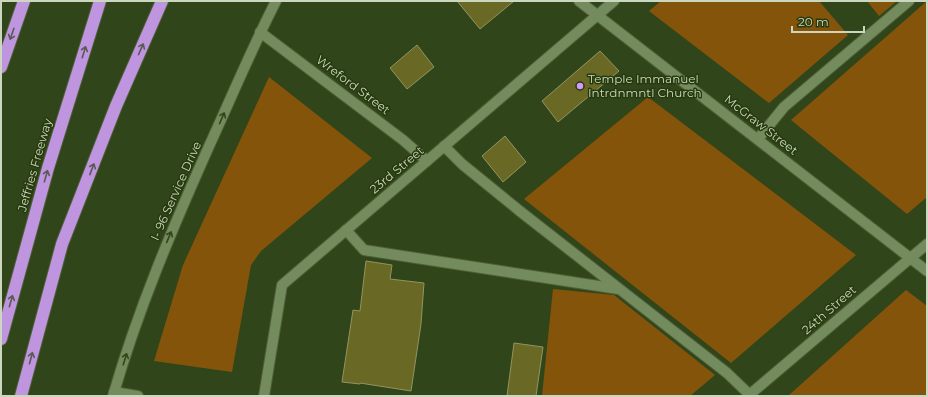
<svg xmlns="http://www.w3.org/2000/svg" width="928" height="397" font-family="Montserrat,sans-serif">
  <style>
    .green { fill: #85540b }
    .building { fill: #696925; stroke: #939460 }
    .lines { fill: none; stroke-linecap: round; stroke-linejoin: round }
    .minor-casing { stroke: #4e5f39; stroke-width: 12 }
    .highway-casing { stroke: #4e5f39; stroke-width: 14 }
    .minor { stroke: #748b5d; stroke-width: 10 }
    .highway { stroke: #be95de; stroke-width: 12 }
    .oneway { stroke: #5c5a57 }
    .oneway2 { stroke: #33461a }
    .poi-dot { fill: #d39cfc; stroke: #273a0e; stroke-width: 1.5 }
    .labels { text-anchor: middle; stroke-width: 3; stroke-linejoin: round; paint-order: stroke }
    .poi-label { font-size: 12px; fill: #cbd8bf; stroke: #273a0e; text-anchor: start }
    .street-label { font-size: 12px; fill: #cbd8bf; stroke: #273a0e }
  </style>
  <rect width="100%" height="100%" fill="#31451a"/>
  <g class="green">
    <path d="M661,1H819L848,35L769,103L649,11Z"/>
    <path d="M867,1H897L879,16Z"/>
    <path d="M927,1V197L907,214L791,120Z"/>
    <path d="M269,77L372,158L261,251L251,265L232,372L154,361L183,265Z"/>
    <path d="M648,97L856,255L731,363L524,199Z"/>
    <path d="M553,289L614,295L715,375L690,396H542Z"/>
    <path d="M906,290L927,306V396H788Z"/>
  </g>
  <g class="building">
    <path d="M457,1H514L480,29Z"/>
    <path d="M417,45L434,67L407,89L390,68Z"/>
    <path d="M600,51L619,71L558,122L542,101Z"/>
    <path d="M505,136L526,162L503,182L482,156Z"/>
    <path d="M366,261L392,265L390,279L424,283L421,324L411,391L360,383V384L342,382L353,310L360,311Z"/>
    <path d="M514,343L543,347L536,396H507Z"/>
  </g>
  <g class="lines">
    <g class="minor-casing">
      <g id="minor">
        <path d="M579,1L927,271"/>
        <path d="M260,32L403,140L427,161"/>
        <path d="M758,139L784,107L909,1"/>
        <path d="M444,146L462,164L521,212L727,373L750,395"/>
        <path d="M346,230L364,250L618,289"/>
        <path d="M114,392L138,396"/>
        <path d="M113,396C138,309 173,227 210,144C232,96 252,48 276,1"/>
        <path d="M264,396L282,285L614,1"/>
        <path d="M748,396L927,244"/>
      </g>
    </g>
    <g class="highway-casing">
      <g id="highway">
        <path d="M1,67L24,1"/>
        <path d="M1,339L48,168L100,1"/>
        <path d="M21,396L62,244L116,106L162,1"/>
      </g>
    </g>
    <use href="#minor" class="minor"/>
    <use href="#highway" class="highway"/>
  </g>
  <defs><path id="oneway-shaft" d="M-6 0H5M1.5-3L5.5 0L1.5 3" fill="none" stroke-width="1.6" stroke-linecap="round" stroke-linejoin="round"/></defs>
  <g class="oneway">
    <use href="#oneway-shaft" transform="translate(12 34) rotate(109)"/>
    <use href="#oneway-shaft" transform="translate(141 49) rotate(-66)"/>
    <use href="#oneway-shaft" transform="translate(84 52) rotate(-73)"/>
    <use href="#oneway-shaft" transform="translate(92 169) rotate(-69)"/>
    <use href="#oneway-shaft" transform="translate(46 176) rotate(-74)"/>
    <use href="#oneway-shaft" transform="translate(11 301) rotate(-74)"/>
    <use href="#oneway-shaft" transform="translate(31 358) rotate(-75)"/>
  </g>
  <g class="oneway2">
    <use href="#oneway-shaft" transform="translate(222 118) rotate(-66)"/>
    <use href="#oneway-shaft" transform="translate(169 237) rotate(-67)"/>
    <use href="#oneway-shaft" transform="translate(125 359) rotate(-73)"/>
  </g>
  <circle class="poi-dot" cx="580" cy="86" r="4"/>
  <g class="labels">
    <g class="poi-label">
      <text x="588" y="83">Temple Immanuel<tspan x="588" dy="14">Intrdnmntl Church</tspan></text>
    </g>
    <g class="street-label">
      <text transform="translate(353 85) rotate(37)" y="4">Wreford Street</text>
      <text transform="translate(761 125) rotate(38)" y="4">McGraw Street</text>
      <text transform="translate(35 165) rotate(-74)" y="4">Jeffries Freeway</text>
      <text transform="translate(397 170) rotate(-40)" y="4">23rd Street</text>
      <text transform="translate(176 191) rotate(-66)" y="4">I- 96 Service Drive</text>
      <text transform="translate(829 310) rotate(-41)" y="4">24th Street</text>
    </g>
  </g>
  <rect width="928" height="397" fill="none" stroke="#cbd8bf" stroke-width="4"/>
  <path d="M792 26v6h72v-6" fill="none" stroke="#cbd8bf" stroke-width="2"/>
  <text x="798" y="26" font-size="12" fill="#cbd8bf" stroke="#273a0e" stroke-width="3" paint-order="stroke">20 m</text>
</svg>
